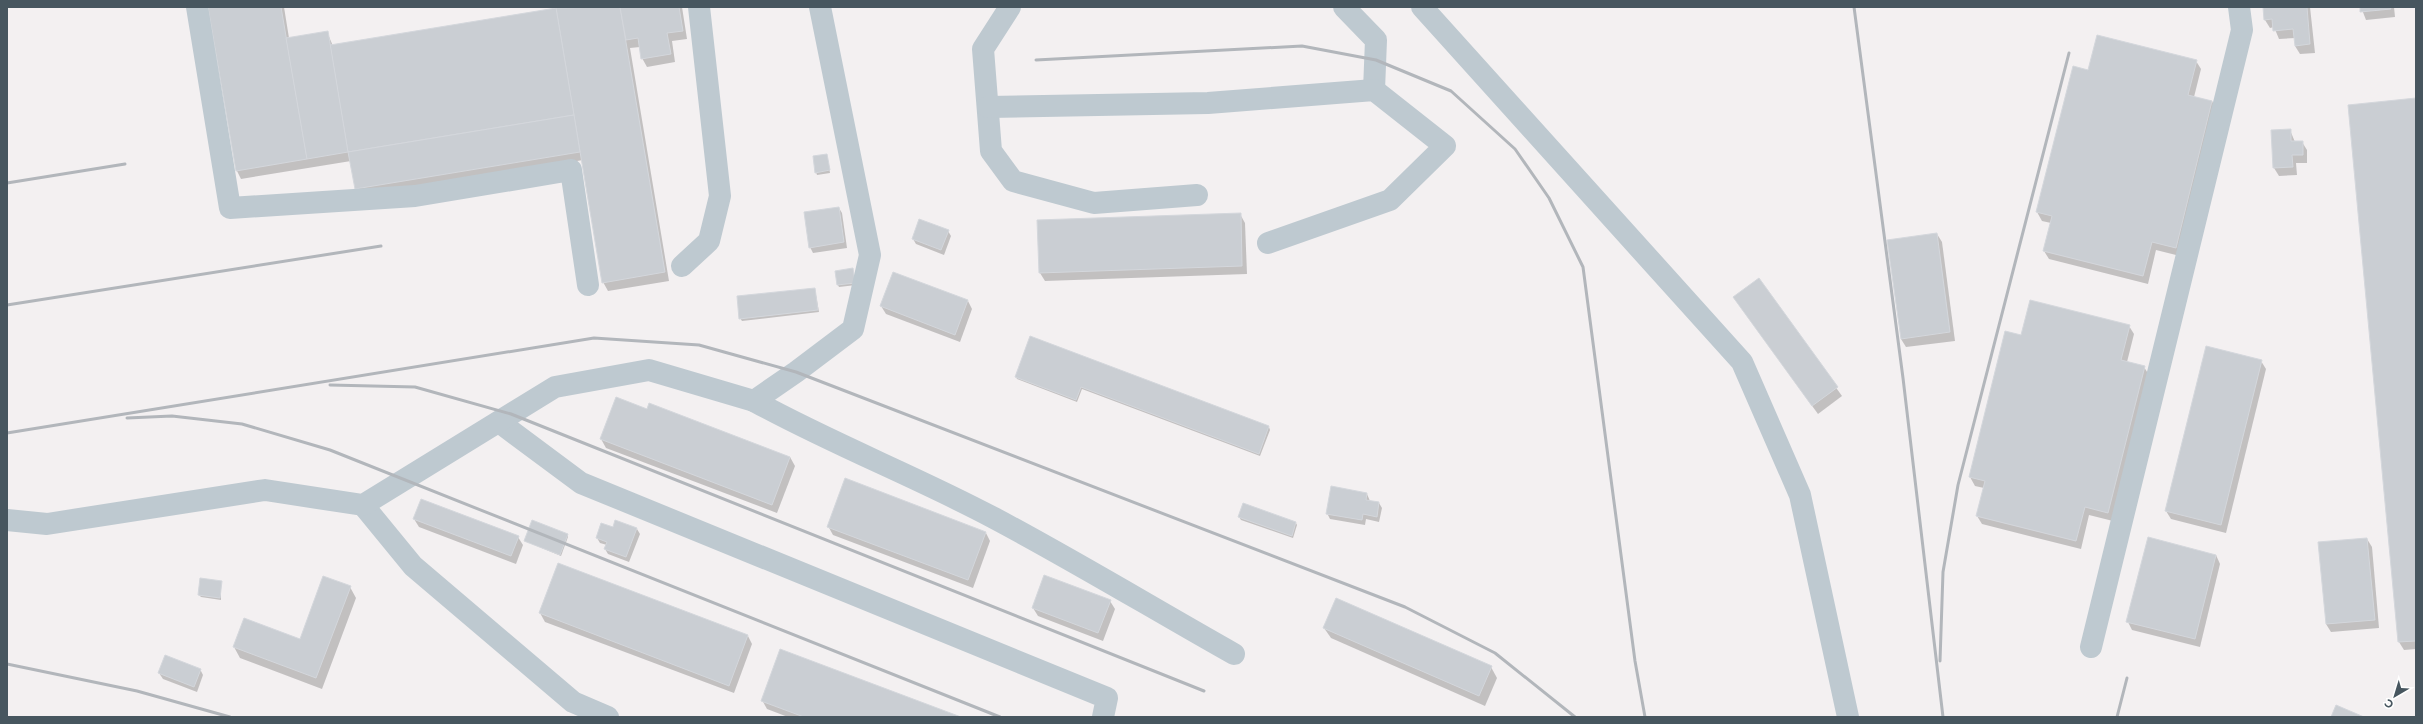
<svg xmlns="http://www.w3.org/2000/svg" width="2423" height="724" font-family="Montserrat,sans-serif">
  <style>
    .shadow { fill: #0003 }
    .building { fill: #caced3; stroke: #d4d7dc }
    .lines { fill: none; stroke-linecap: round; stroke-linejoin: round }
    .minor { stroke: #bec9d0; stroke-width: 22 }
    .rail { stroke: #b2b6bb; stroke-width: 3 }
  </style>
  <rect width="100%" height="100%" fill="#f3f0f1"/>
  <g class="shadow">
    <path d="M209,7H284L289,38L327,32L333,46L568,7H682L687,39L672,41L675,62L647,67L642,58L640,47L630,48L669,281L608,291L603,282L583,160L360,197L356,189L351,161L241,179L237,171Z"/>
    <path d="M2264,7H2310L2315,53L2300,54L2295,46V38L2279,39L2274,27L2270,28L2265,20Z"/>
    <path d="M2361,7H2394L2395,17L2366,20Z"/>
    <path d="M2196,61L2201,69L2194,97L2212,101L2216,110L2180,256L2156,250L2148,284L2049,259L2044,251L2051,223L2042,221L2037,212L2089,71Z"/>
    <path d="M2416,99V649L2404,650L2399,642Z"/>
    <path d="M2290,130L2295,142H2302L2307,150V163H2296L2297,175L2279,176L2274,168Z"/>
    <path d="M827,155L830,173L817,175L816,172Z"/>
    <path d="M839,208L842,213L847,248L813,253L810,247Z"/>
    <path d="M1240,214L1245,223L1247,274L1045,281L1040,273Z"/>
    <path d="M948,231L951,236L944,255L916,244L913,239Z"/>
    <path d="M1937,234L1942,242L1955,341L1906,347L1901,339Z"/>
    <path d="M852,269L856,285L839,287L838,285Z"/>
    <path d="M894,273L968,301L972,309L960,342L886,314L881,306Z"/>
    <path d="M1759,280L1842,396L1818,414L1734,298Z"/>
    <path d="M815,289L819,312L742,321L740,318Z"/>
    <path d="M2129,326L2134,334L2127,362L2144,367L2149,375L2113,521L2089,515L2081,549L1982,524L1977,516L1984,488L1975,486L1970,477L2006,332L2022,336Z"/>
    <path d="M1031,337L1269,427L1270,430L1260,456L1082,389L1077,402L1017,379L1016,377Z"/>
    <path d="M2261,361L2266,369L2226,533L2171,519L2166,511Z"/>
    <path d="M648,410L790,457L795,466L777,513L606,448L601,439Z"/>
    <path d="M1367,494L1370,501L1379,503L1382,508L1379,522L1366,519L1365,525L1330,519L1327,513Z"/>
    <path d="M1239,517L1296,523L1297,525L1293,538L1241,520Z"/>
    <path d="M414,519L518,537L523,545L516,564L419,527Z"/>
    <path d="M828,526L986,533L990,541L973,588L833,535Z"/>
    <path d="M613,528L637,529L640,534L629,562L608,554L605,549L607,545L600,543L597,538Z"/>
    <path d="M567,534L568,537L561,556L525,541Z"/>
    <path d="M2367,539L2372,547L2379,628L2331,632L2326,624Z"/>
    <path d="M2216,555L2220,564L2200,647L2132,630L2128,622Z"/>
    <path d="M559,564L748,636L752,644L734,693L545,622L540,613Z"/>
    <path d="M221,582V600L201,597L199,595Z"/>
    <path d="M350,587L356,598L322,689L240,658L234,647L300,640Z"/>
    <path d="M1110,601L1115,609L1103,641L1038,616L1033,608Z"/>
    <path d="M1324,628L1491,667L1497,678L1485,706L1331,638Z"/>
    <path d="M200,669L203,675L197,692L163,679L159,673Z"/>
    <path d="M762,700L958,717H788L767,709Z"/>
  </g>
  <g class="building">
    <path d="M208,7H281L307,159L236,171Z"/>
    <path d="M620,7L665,272L602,283L556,8Z"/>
    <path d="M620,7H679L683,31L667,33L671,54L641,59L638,38L626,40Z"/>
    <path d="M2263,7H2307L2310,44L2295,46L2293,29L2273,31L2272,19L2264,20Z"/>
    <path d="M2360,7H2390L2391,9L2360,12Z"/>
    <path d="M556,8L574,115L348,152L330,45Z"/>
    <path d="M328,31L348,152L307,159L286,38Z"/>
    <path d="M2097,35L2197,60L2188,95L2212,101L2176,248L2152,242L2143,276L2043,251L2052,216L2036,212L2073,66L2088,70Z"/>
    <path d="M2416,98V641L2398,642L2348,105Z"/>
    <path d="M574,115L580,152L355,189L348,152Z"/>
    <path d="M2291,129V141H2303V155H2292L2293,167L2273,168L2271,130Z"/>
    <path d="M827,154L830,170L815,173L813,156Z"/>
    <path d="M839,207L844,242L809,248L804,212Z"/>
    <path d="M1241,213L1242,266L1039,273L1037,220Z"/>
    <path d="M919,219L949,230L941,250L912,239Z"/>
    <path d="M1937,233L1950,332L1901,339L1887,240Z"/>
    <path d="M853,268L855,283L837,285L835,271Z"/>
    <path d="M893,272L968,300L955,335L880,306Z"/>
    <path d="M1759,278L1838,387L1812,406L1733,297Z"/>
    <path d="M815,288L818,310L739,319L737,296Z"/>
    <path d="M2030,300L2130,325L2121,360L2145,366L2108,513L2085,507L2076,541L1976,516L1985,481L1969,477L2005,331L2021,335Z"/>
    <path d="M1030,336L1269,426L1259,454L1081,387L1076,400L1015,377Z"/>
    <path d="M2206,346L2262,360L2221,525L2165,511Z"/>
    <path d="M616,397L647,409L649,403L790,457L772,505L600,439Z"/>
    <path d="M845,478L986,532L968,580L827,527Z"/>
    <path d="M1331,486L1367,493L1366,500L1379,502L1377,517L1363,514L1362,520L1326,514Z"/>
    <path d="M421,499L519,536L511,556L413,519Z"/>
    <path d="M1243,503L1296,522L1292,536L1238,517Z"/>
    <path d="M532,520L568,534L560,555L524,541Z"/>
    <path d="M615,520L637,528L626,557L604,549L607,542L596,538L601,523L613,527Z"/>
    <path d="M2148,537L2216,555L2195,639L2126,622Z"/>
    <path d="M2367,538L2375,620L2326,624L2318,542Z"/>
    <path d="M558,563L748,635L729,686L539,613Z"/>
    <path d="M1044,575L1111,600L1098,633L1032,608Z"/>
    <path d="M323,576L351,586L316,678L233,647L244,618L300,639Z"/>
    <path d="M200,578L222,581L220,598L198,595Z"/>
    <path d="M1336,598L1492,666L1479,696L1323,628Z"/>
    <path d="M780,649L961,717H804L761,701Z"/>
    <path d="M165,655L201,669L194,687L158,673Z"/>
    <path d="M2336,705L2364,717H2331Z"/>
  </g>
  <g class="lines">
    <g class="minor">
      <path d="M197,7L230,208L415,196L571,170L588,285"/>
      <path d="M1010,7L983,49L991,151L1013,181L1094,203L1197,195"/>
      <path d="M1344,7L1376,40L1374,90"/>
      <path d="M1422,7L1742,362L1800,495L1848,717"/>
      <path d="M988,107L1208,103L1374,90L1445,146L1390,200L1268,243"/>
      <path d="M682,266L709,241L720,196L699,7"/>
      <path d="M754,401C832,444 915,476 994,518C1075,561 1154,609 1234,654"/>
      <path d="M499,422L581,483L1107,698L1103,717"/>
      <path d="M363,505L413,566L573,702L608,717"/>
      <path d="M7,520L47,524L265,490L363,505L555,387L649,370L754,401L796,372L853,329L870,255L820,7"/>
      <path d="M2091,647L2242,30L2239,7"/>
    </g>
    <g class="rail">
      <path d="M1854,7L1903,378L1943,717"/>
      <path d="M1036,60L1302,46L1376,60L1451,91L1515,149L1549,198L1583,267L1635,661L1645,717"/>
      <path d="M7,183L125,164"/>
      <path d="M7,305L381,246"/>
      <path d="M330,385L415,387L511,414L1204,691"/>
      <path d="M127,418L172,416L242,424L330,450L1000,717"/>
      <path d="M7,433L594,338L699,345L796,372L1405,607L1495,653L1575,717"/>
      <path d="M1940,661L1943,572L1958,485L2069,53"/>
      <path d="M7,664L137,691L230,717"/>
      <path d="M2117,717L2127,678"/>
    </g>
  </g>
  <rect width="2423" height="724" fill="none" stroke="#47565f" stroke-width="16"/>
  <g transform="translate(2395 696) rotate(218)" stroke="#ffffff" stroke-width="3" paint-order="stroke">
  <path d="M0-3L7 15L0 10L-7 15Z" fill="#47565f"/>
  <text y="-6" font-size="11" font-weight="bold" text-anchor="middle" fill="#47565f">С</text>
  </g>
</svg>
